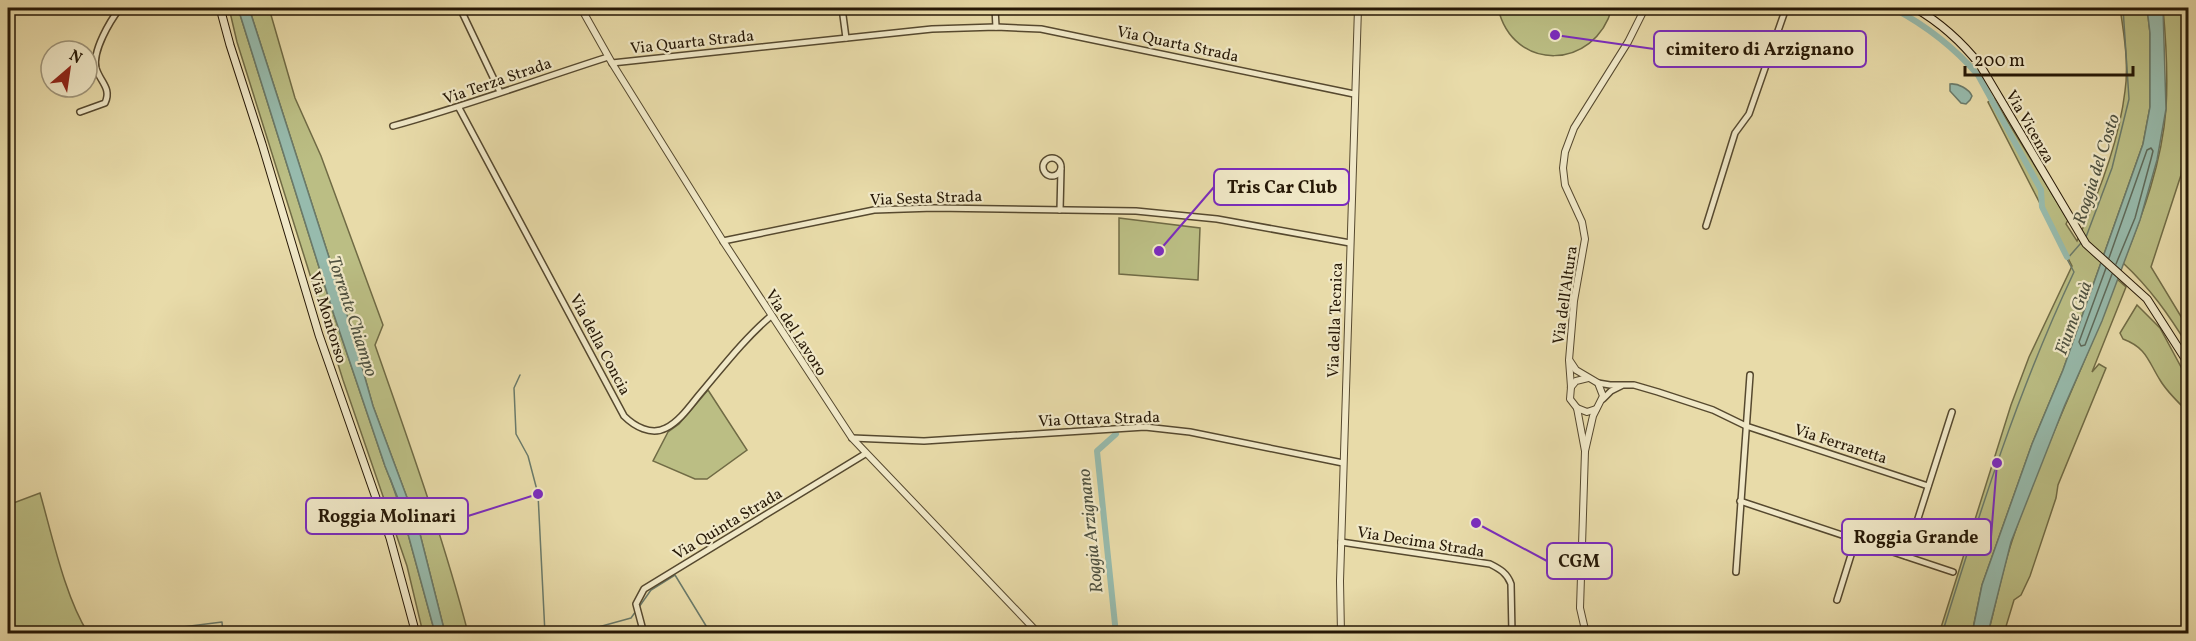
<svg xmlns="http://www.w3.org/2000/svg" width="2196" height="641" font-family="Vollkorn,serif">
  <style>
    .green { fill: #bbbe84; stroke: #706b45; stroke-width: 1.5 }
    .water { fill: #97bbad; stroke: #6a7a6a; stroke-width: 1.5 }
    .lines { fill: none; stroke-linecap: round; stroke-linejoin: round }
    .shore { stroke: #5e6a5a; stroke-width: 1.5 }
    .stream { stroke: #6a7a6a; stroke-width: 1.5 }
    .canal { stroke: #97bbad; stroke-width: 6 }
    .minor-casing { stroke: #56492f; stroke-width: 8 }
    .tertiary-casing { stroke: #56492f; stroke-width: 8 }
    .secondary-casing { stroke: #261806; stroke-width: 9 }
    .minor { stroke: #f0e8c7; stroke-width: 5 }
    .tertiary { stroke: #f0e8c7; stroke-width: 6 }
    .secondary { stroke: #f0e8c7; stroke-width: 7 }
    .labels { text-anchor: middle; stroke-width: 4.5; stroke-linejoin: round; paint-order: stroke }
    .street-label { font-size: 16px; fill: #261806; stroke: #f0e8c7 }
    .water-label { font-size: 18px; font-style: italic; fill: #4e5140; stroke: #f0e8c7 }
    .leader { fill: none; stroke: #7b2cbf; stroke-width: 2 }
    .callout-dot { fill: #7b2cbf; stroke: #f0e8c7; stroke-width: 2 }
    .callout { fill: #f0e8c7; stroke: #7b2cbf; stroke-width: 2 }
    .callout-label { font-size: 18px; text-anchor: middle; font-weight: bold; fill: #261806 }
  </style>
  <rect width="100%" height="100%" fill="#e8dba9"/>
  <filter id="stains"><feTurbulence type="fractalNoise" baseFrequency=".00333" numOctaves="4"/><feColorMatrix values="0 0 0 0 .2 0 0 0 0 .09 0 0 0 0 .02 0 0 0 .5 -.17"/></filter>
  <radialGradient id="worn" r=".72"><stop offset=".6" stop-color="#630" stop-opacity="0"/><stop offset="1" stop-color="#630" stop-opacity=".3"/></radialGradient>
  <g class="green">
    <path d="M229,8H238L334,315L385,466L399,501L435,633H423L407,566L343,380L237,42Z"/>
    <path d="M249,8H269L295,98L321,156L383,325L375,345C408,440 443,536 468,633H445L419,530L373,406L344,304Z"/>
    <path d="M1498,8H1612C1595,70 1513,73 1498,8Z"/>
    <path d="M2120,8H2147L2150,33V107L2143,144L2063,370L2032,444L1982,585L1972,633L1939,634L2011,405L2029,357L2072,266L1988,102L1994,99L2068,220L2066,224L2077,241C2099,194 2119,142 2125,91C2129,64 2124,34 2120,8Z"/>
    <path d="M2163,8H2188V101L2181,175L2151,267L2188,328V346C2169,315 2150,288 2123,263C2143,214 2162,162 2166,109C2168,76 2166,40 2163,8Z"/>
    <path d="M1119,218L1200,228L1198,280L1119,274Z"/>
    <path d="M2117,279L2126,287L2092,372L2099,364L2106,368L2058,485L2056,498L2030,576L2021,595L2014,600L2004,633L1988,634C1996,603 2002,571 2012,541C2041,452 2085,367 2117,279Z"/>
    <path d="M2137,305L2160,328L2188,380V412C2179,403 2167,392 2160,380C2148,361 2147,348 2123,339L2120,333Z"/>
    <path d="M708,390L747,450L707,479H695L653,461L668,432L679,424Z"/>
    <path d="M40,493C52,535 65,597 88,633H8V505Z"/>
  </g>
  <g class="water">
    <path d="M238,8H249L344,304L373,406L419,530L445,633H435L399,501L385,466L334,315Z"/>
    <path d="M2147,8H2163L2166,109L2157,160L2140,220L2102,321L2064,407L2011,542L1988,633L1972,634L1982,585L2032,444L2063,370L2143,144L2150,107V33Z"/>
    <path d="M1950,84C1958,83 1969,89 1972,96L1970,100L1966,104L1961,103L1950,91Z"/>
  </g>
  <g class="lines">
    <g class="shore">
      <path d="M2109,258L2147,150L2151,148L2153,151L2151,159L2135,218L2116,264"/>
      <path d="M2106,268L2079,342L2081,346L2085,345L2112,274"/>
    </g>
    <g class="stream">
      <path d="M2086,237L2112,168L2129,99L2123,8"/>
      <path d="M520,375L514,388L516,434L528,456L538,494L545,634"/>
      <path d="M390,478L403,516"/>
      <path d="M639,607L651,590L675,575L711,634"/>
      <path d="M8,622L13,634"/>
      <path d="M127,634L222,622L223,634"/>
      <path d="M573,634L631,618L636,611"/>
      <path d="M1942,634C1980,511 2019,388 2074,272L2067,259L2081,243"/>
    </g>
    <g class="canal">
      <path d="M1893,8C1925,25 1954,47 1978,75L2041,190L2042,207L2067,257"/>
      <path d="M1116,434L1097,451L1116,634"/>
    </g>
    <g class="minor-casing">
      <g id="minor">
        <path d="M460,8L500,92"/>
        <path d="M842,8L846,38"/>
        <path d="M995,8L996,27"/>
        <path d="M612,63L932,29L996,27L1041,29L1354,94"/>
        <path d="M459,108L624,416C634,426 651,436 666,428C679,422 690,406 699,395C722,368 744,339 771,316"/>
        <path d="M80,112L105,103C112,88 100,82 96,68C92,51 110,21 120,8"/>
        <path d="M393,126C466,106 536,80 608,57"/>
        <circle cx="1052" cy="167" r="9"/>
        <path d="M1060,210L1061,169"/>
        <path d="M1706,226L1735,133L1749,114L1786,8"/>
        <path d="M723,241L874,210L934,208L1136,211L1217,219L1350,243"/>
        <path d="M1598,383L1610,385H1634L1658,392L1713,410L1746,426L1928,486"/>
        <path d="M1603,399L1611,391L1621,386"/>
        <path d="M852,438L924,441L1145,427L1190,432L1343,463"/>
        <path d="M1740,501L1953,572"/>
        <path d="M1341,542L1490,564C1500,569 1507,573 1511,584L1512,634"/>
        <path d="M1906,556L1952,412"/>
        <path d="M1736,572L1750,375"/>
        <path d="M1837,600L1856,539"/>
        <path d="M644,634L636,604L644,589L865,454"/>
      </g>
    </g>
    <g class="tertiary-casing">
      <g id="tertiary">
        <path d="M581,8L612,63L723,241L852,438L1039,634"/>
        <path d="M1570,361L1576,370L1598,383L1603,396L1593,416L1585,451L1580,608L1586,634"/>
        <path d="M1571,387L1576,381L1588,378"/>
        <path d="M1577,408L1587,412L1596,409"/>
        <path d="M1585,451L1577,408L1570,399L1571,387L1569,360L1574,301L1585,239L1582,222L1565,185L1563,168L1565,152L1574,128L1628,42L1645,8"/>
        <path d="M1341,634L1340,581L1358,8"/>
      </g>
    </g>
    <g class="secondary-casing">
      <g id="secondary">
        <path d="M220,8L230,45L262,144L319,335L390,538L416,634"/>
        <path d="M1915,8C1941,23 1961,41 1980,65L2086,244L2147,299L2188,363"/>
      </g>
    </g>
    <use href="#minor" class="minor"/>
    <use href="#tertiary" class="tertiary"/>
    <use href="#secondary" class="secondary"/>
  </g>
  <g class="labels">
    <g class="street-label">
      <text transform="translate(692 41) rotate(-6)" y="6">Via Quarta Strada</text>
      <text transform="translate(1178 43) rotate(12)" y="6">Via Quarta Strada</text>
      <text transform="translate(497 80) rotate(-19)" y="6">Via Terza Strada</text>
      <text transform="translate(2031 126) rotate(60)" y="6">Via Vicenza</text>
      <text transform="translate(926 197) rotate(-2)" y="6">Via Sesta Strada</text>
      <text transform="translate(1564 295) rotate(-82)" y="6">Via dell'Altura</text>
      <text transform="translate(329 317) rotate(73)" y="6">Via Montorso</text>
      <text transform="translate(1334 320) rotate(-88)" y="6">Via della Tecnica</text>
      <text transform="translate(797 332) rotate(57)" y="6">Via del Lavoro</text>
      <text transform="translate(601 344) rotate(62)" y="6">Via della Concia</text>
      <text transform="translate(1099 418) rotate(-2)" y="6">Via Ottava Strada</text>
      <text transform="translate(1841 443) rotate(18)" y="6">Via Ferraretta</text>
      <text transform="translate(727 523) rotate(-31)" y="6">Via Quinta Strada</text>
      <text transform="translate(1421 541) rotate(9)" y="6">Via Decima Strada</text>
    </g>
    <g class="water-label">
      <text transform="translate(2096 169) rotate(-72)" y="6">Roggia del Costo</text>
      <text transform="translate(353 316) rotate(72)" y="6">Torrente Chiampo</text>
      <text transform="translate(2073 318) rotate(-70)" y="6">Fiume Guà</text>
      <text transform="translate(1090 531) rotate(-96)" y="6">Roggia Arzignano</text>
    </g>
  </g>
  <path class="leader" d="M1555 35L1654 49M1159 251L1214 187M538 494L468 516M1997 463L1991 537M1476 523L1547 561"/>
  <g class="callout-dot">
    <circle cx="1555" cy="35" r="6"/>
    <circle cx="1159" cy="251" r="6"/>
    <circle cx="538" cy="494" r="6"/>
    <circle cx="1997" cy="463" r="6"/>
    <circle cx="1476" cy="523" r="6"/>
  </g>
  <g class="callout">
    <rect x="1654" y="31" width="212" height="36" rx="6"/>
    <rect x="1214" y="169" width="135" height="36" rx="6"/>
    <rect x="306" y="498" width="162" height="36" rx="6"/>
    <rect x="1842" y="519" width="149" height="36" rx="6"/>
    <rect x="1547" y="543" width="65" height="36" rx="6"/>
  </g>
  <g class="callout-label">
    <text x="1760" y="55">cimitero di Arzignano</text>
    <text x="1282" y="193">Tris Car Club</text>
    <text x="387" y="522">Roggia Molinari</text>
    <text x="1916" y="543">Roggia Grande</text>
    <text x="1579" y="567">CGM</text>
  </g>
  <rect width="2196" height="641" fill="none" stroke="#e8dba9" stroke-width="30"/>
  <rect x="9" y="9" width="2178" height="623" fill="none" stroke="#261806" stroke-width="3"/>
  <rect x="15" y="15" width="2166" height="611" fill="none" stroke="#261806" stroke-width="1.5"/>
  <g transform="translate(69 69) rotate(29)"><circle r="28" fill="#f0e8c7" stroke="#9f957a" stroke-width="1.5"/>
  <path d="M0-4.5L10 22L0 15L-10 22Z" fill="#8f2418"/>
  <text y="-9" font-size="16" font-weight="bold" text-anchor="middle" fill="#261806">N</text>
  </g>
  <path d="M1965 66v9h168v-9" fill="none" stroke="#261806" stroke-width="3"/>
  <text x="1974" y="66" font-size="18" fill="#261806" stroke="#f0e8c7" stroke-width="4.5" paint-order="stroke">200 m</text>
  <rect width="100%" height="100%" filter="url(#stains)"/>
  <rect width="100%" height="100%" fill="url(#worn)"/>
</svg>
